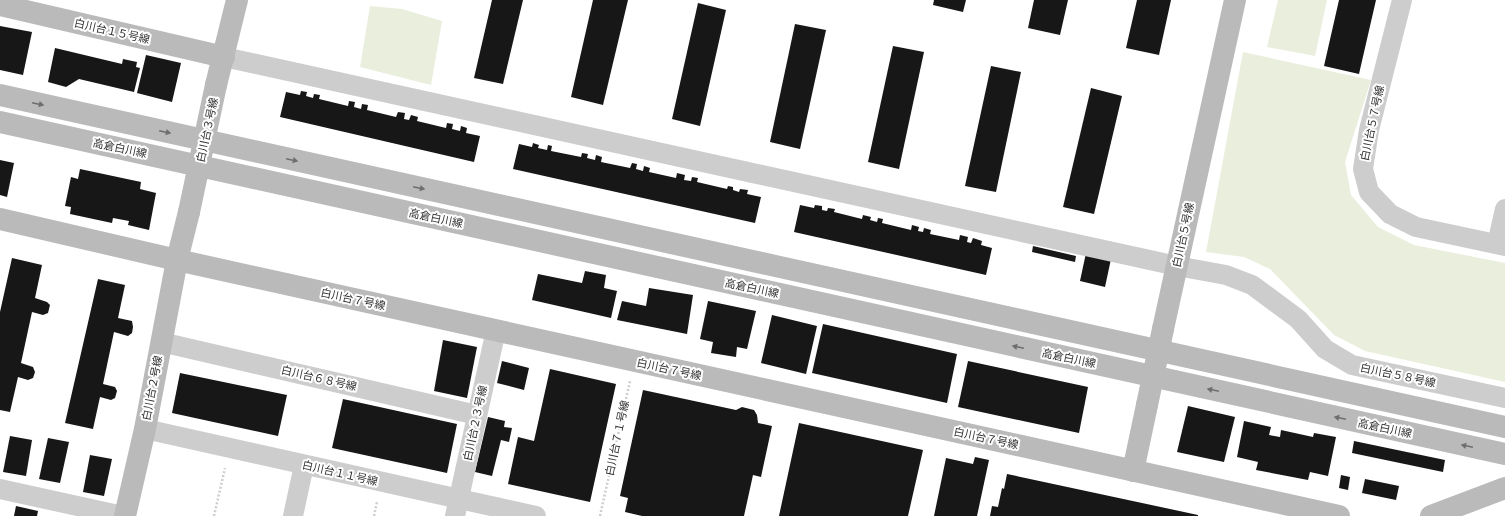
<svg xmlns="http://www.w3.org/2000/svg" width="1505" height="516" font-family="Overpass,'Noto Sans JP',sans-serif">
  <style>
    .green { fill: #eaeedd }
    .building { fill: #171717 }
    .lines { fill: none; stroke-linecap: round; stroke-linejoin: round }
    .path { stroke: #cdcdcd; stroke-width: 2.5; stroke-dasharray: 2 2; stroke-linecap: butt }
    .street { stroke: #cdcdcd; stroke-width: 20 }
    .secondary { stroke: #bababa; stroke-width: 22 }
    .secondary-bridge { stroke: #bababa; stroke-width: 22 }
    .oneway { fill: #6e6e6e }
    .labels { text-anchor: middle; stroke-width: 4; stroke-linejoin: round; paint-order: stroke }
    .street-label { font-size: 11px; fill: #303030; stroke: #fff }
  </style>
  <rect width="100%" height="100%" fill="#fff"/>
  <g class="green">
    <path d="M1278,0H1327L1315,56L1267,47Z"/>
    <path d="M370,6L402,9L442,21L431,85L360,67Z"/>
    <path d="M1243,52L1371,80L1345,162L1351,195L1378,227L1414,245L1505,263V382L1365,351L1334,335L1270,269L1244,257L1206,252Z"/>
  </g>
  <g class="building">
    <path d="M492,0H523L503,84L474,78Z"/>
    <path d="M593,0H628L603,105L571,97Z"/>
    <path d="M934,0H966L963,12L933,5Z"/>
    <path d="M1034,0H1068L1060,35L1028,28Z"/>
    <path d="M1137,0H1171L1159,55L1126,48Z"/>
    <path d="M1339,0H1376L1359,74L1324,66Z"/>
    <path d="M698,3L726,10L700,126L672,119Z"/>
    <path d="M795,24L826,30L800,149L770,142Z"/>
    <path d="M0,26L32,32L23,75L0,70Z"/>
    <path d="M893,46L924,52L899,169L868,162Z"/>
    <path d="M55,48L122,64L123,59L137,62L136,67L140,68L134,92L79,79L66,87L48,82Z"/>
    <path d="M146,55L181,63L172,102L137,93Z"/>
    <path d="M991,66L1021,72L996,192L965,186Z"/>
    <path d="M1091,88L1122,96L1094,214L1063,207Z"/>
    <path d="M301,91L307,92L306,96L313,98L314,94L320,95L319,99L348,106L349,101L355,102L354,107L361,109L362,104L368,105L367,110L396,117L398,112L405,113L404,119L409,120L411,115L418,117L417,121L446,128L447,123L453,124L452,129L460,131L461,126L467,128L466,133L480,136L474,162L280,117L286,92L300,95Z"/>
    <path d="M533,143L539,145L538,148L547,150L548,145L552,146L551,151L581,157L582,153L588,154L587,158L595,160L596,155L602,157L601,162L630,168L632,163L637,164L636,169L643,171L644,166L650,168L649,172L676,178L677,173L685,175L684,180L691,181L692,177L698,178L697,182L727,189L728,186L733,187V190L739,192L740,189L748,190L747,194L761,197L755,223L513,169L519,144L532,147Z"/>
    <path d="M0,160L14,163L7,197L0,195Z"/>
    <path d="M80,169L141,182L140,189L156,193L149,230L128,225L129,221L113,218L112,223L70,214L71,207L65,206L71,177L78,179Z"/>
    <path d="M800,205L814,208L815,205L822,206V210L827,211L828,208L835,209L834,212L862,219L863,215L871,217L870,220L877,222L878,218L883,219L882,223L911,230L912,225L919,227L918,231L923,232L924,228L931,230L930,234L959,240L960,235L968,237L967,242L971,243L973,238L982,241L981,245L992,248L986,275L794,232Z"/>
    <path d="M1033,246L1076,256L1075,262L1032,252Z"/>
    <path d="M1086,253L1111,259L1105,287L1080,281Z"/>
    <path d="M12,258L42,265L35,298L47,302L50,305L48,313L43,315L32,312L21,363L33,367L35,372L33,378L28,380L18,377L10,412L0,410V312Z"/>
    <path d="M585,271L606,275L604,288L617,291L611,318L532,300L538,274L582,283Z"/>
    <path d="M98,279L125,285L118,318L132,321L133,327L132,333L128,336L114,332L103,384L115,387L117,391L115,398L111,400L100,397L93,429L65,423Z"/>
    <path d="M649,288L693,295L687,334L617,320L622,301L646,306Z"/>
    <path d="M708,301L756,311L747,349L737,347L736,357L711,353L713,342L700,339Z"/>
    <path d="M772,315L817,326L806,374L761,363Z"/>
    <path d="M823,324L957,354L947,403L812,373Z"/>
    <path d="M443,340L477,347L467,398L434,391Z"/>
    <path d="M502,361L529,368L524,390L497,383Z"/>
    <path d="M968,361L1088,387L1079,433L958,407Z"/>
    <path d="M550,369L616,384L590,502L508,484L518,437L534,441Z"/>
    <path d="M180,373L287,395L278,436L172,413Z"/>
    <path d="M643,390L736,410L742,407L754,410L757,415L758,423L772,426L761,477L753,475L744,516H642L625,512L628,498L620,496Z"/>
    <path d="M343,399L457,424L447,473L332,448Z"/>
    <path d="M1188,406L1235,417L1224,462L1177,452Z"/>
    <path d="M488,417L505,421L504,427L512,428L509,442L501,440L492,476L475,472Z"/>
    <path d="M1244,421L1271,427L1269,435L1280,437L1281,430L1313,437L1314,433L1336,437L1328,476L1310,472L1308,480L1256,470L1258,462L1237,457Z"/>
    <path d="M799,423L923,450L908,516H779Z"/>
    <path d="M10,436L32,440L26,476L3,472Z"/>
    <path d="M48,438L69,442L60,483L39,479Z"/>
    <path d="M1354,441L1445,460L1443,472L1352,453Z"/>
    <path d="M90,455L112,459L104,496L83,492Z"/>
    <path d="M975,457L989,460L977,516H934L946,458L973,464Z"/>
    <path d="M1007,474L1198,515V516H990L992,506L998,507L1002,488L1004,489Z"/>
    <path d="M1341,475L1350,477L1348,490L1339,488Z"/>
    <path d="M1365,479L1399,486L1396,500L1362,493Z"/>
    <path d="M16,506L38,511L37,516H14Z"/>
  </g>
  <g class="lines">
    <g class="path">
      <path d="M214,516L225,468"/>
      <path d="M374,516L377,502"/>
      <path d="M600,516L630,381"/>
    </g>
    <g class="street">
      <path d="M1402,0L1369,130L1363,169L1369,192L1390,214L1416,227L1505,246"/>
      <path d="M224,57L1177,266L1226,275L1252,285L1298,319L1325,349L1352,365L1505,398"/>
      <path d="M1497,244L1505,209"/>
      <path d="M161,342L477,415"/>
      <path d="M145,429L536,516"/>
      <path d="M0,489L123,516"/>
      <path d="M293,516L304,465"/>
      <path d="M455,516L496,330"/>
    </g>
    <g class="secondary">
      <path d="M0,5L224,57"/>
      <path d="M216,85L237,0"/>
      <path d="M0,95L1505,427"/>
      <path d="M0,122L1505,454"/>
      <path d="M0,219L177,260L1339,516"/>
      <path d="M1163,329L1235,0"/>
      <path d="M1133,471L1147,405"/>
      <path d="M125,516L145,429L177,260L189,212"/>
      <path d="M1431,516L1505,488"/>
    </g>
    <g class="secondary-bridge">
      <path d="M189,212L216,85"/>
      <path d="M1147,405L1163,329"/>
    </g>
  </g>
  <defs><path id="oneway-solid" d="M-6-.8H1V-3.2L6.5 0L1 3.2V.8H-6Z"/></defs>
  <g class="oneway">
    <use href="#oneway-solid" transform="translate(38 104) rotate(12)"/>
    <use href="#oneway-solid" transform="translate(165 132) rotate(12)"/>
    <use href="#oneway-solid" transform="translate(292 160) rotate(12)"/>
    <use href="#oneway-solid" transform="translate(419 188) rotate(12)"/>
    <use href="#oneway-solid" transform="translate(1018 347) rotate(-168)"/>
    <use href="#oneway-solid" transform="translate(1213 390) rotate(-168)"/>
    <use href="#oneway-solid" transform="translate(1340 418) rotate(-168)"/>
    <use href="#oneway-solid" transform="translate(1467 446) rotate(-168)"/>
  </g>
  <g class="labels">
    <g class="street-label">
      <text transform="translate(112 31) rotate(13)" y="4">白川台１５号線</text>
      <text transform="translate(1372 123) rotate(-78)" y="4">白川台５７号線</text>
      <text transform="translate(207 130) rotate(-78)" y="4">白川台３号線</text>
      <text transform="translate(120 148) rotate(12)" y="4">高倉白川線</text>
      <text transform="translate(436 218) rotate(12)" y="4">高倉白川線</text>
      <text transform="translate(1183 235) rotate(-78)" y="4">白川台５号線</text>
      <text transform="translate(752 288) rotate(12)" y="4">高倉白川線</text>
      <text transform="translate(353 299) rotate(12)" y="4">白川台７号線</text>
      <text transform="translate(1069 358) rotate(12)" y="4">高倉白川線</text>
      <text transform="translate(669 369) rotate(12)" y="4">白川台７号線</text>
      <text transform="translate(1398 375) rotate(12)" y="4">白川台５８号線</text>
      <text transform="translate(319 378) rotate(13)" y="4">白川台６８号線</text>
      <text transform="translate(152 388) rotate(-79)" y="4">白川台２号線</text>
      <text transform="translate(475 423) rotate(-78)" y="4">白川台２３号線</text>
      <text transform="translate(1385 428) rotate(12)" y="4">高倉白川線</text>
      <text transform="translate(617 438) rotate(-78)" y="4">白川台７１号線</text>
      <text transform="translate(986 438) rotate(12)" y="4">白川台７号線</text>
      <text transform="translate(340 473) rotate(13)" y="4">白川台１１号線</text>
    </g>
  </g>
</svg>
